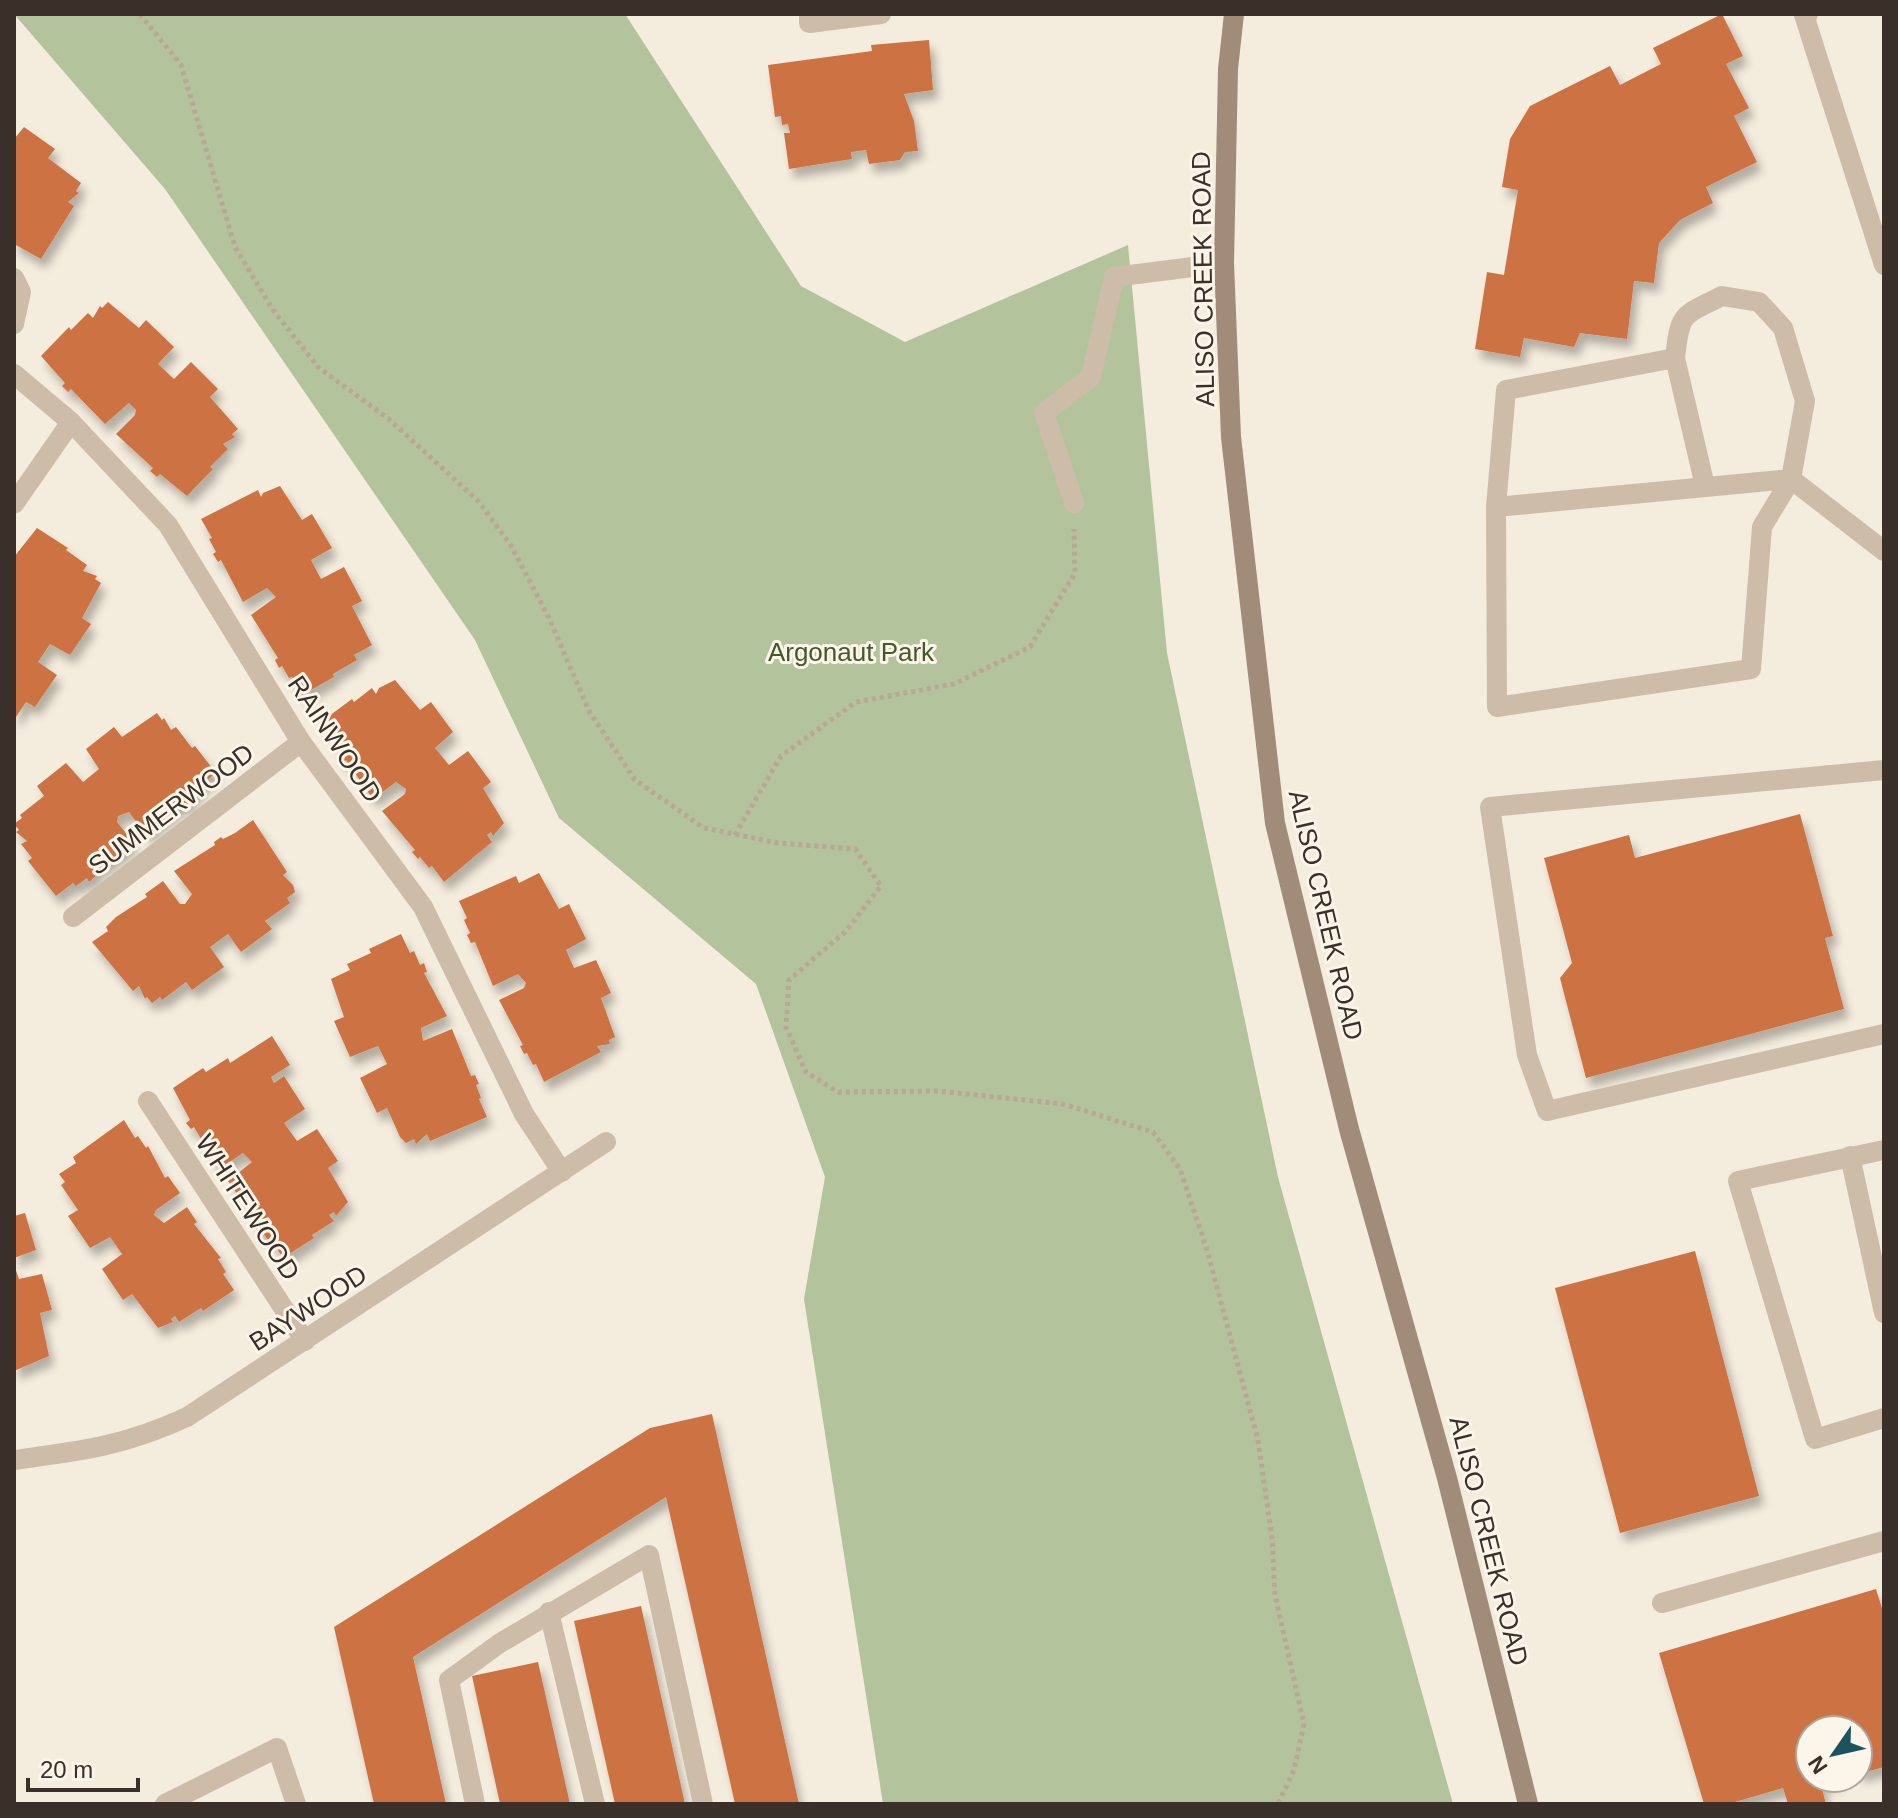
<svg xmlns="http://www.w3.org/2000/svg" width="1898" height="1818" font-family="Helvetica,sans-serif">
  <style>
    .green { fill: #b3c49c }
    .building { fill: #cd7242; filter: url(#shadow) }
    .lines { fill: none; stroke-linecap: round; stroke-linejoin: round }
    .path { stroke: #b9a792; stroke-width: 5; stroke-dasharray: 4 4; stroke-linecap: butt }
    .service { stroke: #cdbda8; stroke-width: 20 }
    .minor { stroke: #cdbda8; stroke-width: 20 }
    .secondary { stroke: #a18c79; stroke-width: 20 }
    .labels { text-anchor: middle; stroke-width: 6; stroke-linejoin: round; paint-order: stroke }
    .street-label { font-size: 26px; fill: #3a3029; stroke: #fbf5ea }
    .park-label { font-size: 26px; fill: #445a2b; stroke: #fbf5ea }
  </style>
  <defs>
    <filter id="shadow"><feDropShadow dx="5" dy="9" stdDeviation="4" flood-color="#0004"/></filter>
  </defs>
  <rect width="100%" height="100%" fill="#f4ecdd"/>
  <path class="green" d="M14,14H625L801,286L905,342L1128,245L1167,653L1278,1177L1453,1804H883L804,1299L825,1177L756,984L559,818L475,640L165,189Z"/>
  <g class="building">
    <path d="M1722,14L1743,56L1726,64L1749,108L1734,116L1757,162L1706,187L1713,203L1680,220L1659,243L1654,283L1634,281L1627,339L1580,333L1574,347L1524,338L1520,357L1475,349L1487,272L1504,275L1518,190L1502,187L1510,139L1530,106L1610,66L1620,85L1661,64L1653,48Z"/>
    <path d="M929,40L933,90L904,94L914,121L918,151L905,152L900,160L869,164L866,150L851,152L852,159L789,169L784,133H790L788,124L782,125L781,116L775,117L768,65L872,51L871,45Z"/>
    <path d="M24,127L55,149L48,158L81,183L76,191L79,193L68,202L74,206L41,259L14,244V139Z"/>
    <path d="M108,302L139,328L146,320L174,347L158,364L174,379L191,362L218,389L210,397L238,429L232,434L235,437L223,444L228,449L210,467L213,469L187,496L160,474L157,477L150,471L153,468L116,434L135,415L136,410L129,403L105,424L71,389L68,392L62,386L65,383L41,356L69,327L71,330L88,313L93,318L100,306L102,308Z"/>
    <path d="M280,486L302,520L312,514L332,548L311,560L321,579L344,567L362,601L352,606L372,645L354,655L357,660L333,674L334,677L302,695L292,677L289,678L282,666L279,668L275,660L278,658L251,615L276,597L267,588L243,602L221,560L218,562L213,554L216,552L209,539L212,538L201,519L258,490L261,497L263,493Z"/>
    <path d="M37,528L68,548L66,550L87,565L83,571L97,576L95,579L101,583L82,618L91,624L70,655L50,644L38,662L57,675L35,707L26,702L14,720V557Z"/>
    <path d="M395,680L420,710L431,702L453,732L435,748L449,765L468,751L491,782L483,788L504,823L493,836L491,832L487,835L492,842L444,882L432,866L429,868L420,857L418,859L412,852L415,850L382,811L405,794L406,789L396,782L373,799L346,760L343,763L337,755L341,753L321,722L352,699L354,702L372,688L376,694L379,688Z"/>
    <path d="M157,713L162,720L164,718L171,730L176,727L192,748L195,746L216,773L200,786L202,788L190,798L193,801L185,807L183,803L146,835L129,812L118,816L117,822L134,843L94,873L96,876L89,882L87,878L76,886L73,883L56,896L28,861L32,858L21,844L27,841L16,832L19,830L14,824L22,818L20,815L44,796L37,786L66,763L83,782L99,769L86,749L114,727L122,737Z"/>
    <path d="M1800,814L1833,936L1825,938L1844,1009L1586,1078L1560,978L1572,963L1544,858L1629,835L1635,858Z"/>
    <path d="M253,820L287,872L283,875L293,885L295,892L287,898L290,903L265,921L272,929L241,952L228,934L210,947L224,967L192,990L186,982L162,1000L160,997L152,1003L147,997L145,999L139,986L133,991L92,942L108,931L106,927L116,917L147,897L145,894L163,881L180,904H185L192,894L174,871L215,845L214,842L221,837L223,839L235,833Z"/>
    <path d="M539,873L559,909L569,904L586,939L566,950L574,968L596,960L611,993L601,998L615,1037L609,1040L610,1044L597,1046L601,1052L544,1082L536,1064L533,1065L527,1053L524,1054L520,1046L523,1045L499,1000L524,988L526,983L518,974L493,986L475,942L471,943L467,935L470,933L464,920L467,918L459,901L516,876L519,883Z"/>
    <path d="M401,934L410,953L414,951L420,965L424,963L427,972L424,973L447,1016L421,1028L423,1041L452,1029L471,1076L475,1075L479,1084L476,1085L481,1098L479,1099L487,1117L430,1141L427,1134L416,1144L414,1139L406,1143L400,1137L387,1108L377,1113L360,1078L387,1064L378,1046L350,1057L334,1021L344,1017L331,979L350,970L347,964L371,953L369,949Z"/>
    <path d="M272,1036L290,1065L271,1077L274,1083L284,1076L305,1109L284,1123L297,1141L317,1129L338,1161L328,1168L348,1202L336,1216L334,1212L329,1215L334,1221L312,1235L314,1238L283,1258L272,1241L269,1242L262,1231L258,1233L253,1226L257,1223L228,1181L252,1162L243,1153L219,1169L194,1127L191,1129L186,1123L190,1120L173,1088L203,1068L206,1072L228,1058L230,1063Z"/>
    <path d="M124,1120L135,1138L138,1136L146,1148L148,1146L165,1178L168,1176L180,1193L156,1210L154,1215L164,1223L187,1207L197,1222L194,1224L221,1258L218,1259L226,1272L223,1274L234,1290L203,1311L201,1308L179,1322L175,1316L171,1319L173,1322L158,1328L132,1294L123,1300L102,1269L122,1254L110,1237L90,1248L68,1216L78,1210L61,1185L65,1182L59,1174L76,1163L73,1157Z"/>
    <path d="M25,1213L36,1250L14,1258V1216Z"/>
    <path d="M1695,1251L1759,1496L1620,1533L1555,1288Z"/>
    <path d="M14,1265L19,1279L42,1274L52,1310L40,1313L49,1356L14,1371Z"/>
    <path d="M712,1414L799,1804H735L666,1497L413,1657L446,1804H374L334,1627L650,1428Z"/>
    <path d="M1876,1589L1884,1615V1767L1858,1774V1730H1810V1778H1842L1821,1785L1826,1804H1788L1783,1788L1728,1804H1704L1659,1653Z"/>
    <path d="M641,1606L685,1804H615L574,1621Z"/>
    <path d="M538,1662L570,1804H500L472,1676Z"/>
  </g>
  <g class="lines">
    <g class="path">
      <path d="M140,14L181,65L235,247L273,310L318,367L390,420L478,501L510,544L549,618L589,711L635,780L704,828L778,843L855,849L881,886L845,932L789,980L786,1027L806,1072L838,1092L938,1091L1063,1104L1153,1132L1180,1169L1207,1250L1258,1440L1272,1538L1275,1595L1304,1724L1294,1770L1278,1804"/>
      <path d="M735,835L781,756L856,702L954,684L1030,647L1075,573L1074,529"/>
    </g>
    <g class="service">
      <path d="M1808,14L1804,15L1884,265"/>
      <path d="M1722,296L1759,302L1783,328L1805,401L1791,479L1762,527L1751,669L1497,707L1496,507L1506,390L1675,358C1680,312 1682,316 1722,296Z"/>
      <path d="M1675,358L1705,486"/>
      <path d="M1074,503L1044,413L1091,377L1114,277L1224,263"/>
      <path d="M1496,507L1791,479L1884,551"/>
      <path d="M1884,770L1490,807L1527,1055L1547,1111L1884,1034"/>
      <path d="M1884,1150L1738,1181L1815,1439L1884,1418"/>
      <path d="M1850,1156L1884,1313"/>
      <path d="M1662,1603L1884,1541"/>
      <path d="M549,1612L595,1804"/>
      <path d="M165,1804L277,1748L296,1804"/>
      <path d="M475,1804L449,1680L500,1643L649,1555L703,1804"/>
    </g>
    <g class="minor">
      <path d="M809,14V23L881,14"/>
      <path d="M14,278L21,292L14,324"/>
      <path d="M14,374L71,422L168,525L301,742L423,907L524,1114L562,1172"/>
      <path d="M14,504L71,422"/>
      <path d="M73,917L301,742"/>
      <path d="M148,1101L305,1341"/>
      <path d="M14,1460C82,1451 124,1446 187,1417L606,1142"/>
    </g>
    <path class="secondary" d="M1234,14L1228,69L1224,263L1231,437L1275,823L1349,1129L1447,1478L1528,1804"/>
  </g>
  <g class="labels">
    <g class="street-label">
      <text transform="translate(1203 279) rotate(-91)" y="9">ALISO CREEK ROAD</text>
      <text transform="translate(335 739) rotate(56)" y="9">RAINWOOD</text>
      <text transform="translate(171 809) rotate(-37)" y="9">SUMMERWOOD</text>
      <text transform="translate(1326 915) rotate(77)" y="9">ALISO CREEK ROAD</text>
      <text transform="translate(248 1207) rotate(57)" y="9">WHITEWOOD</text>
      <text transform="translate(308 1308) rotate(-33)" y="9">BAYWOOD</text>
      <text transform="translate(1489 1541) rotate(76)" y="9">ALISO CREEK ROAD</text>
    </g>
    <g class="park-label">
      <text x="851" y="661">Argonaut Park</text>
    </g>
  </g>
  <rect width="1898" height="1818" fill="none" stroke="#3a3029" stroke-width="32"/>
  <g transform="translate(1834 1754) rotate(236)"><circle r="38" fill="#fbf5ea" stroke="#aea69d" stroke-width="2"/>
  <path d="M0-6L14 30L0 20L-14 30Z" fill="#1b535e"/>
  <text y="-12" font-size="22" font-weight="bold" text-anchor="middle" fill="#3a3029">N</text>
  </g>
  <path d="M28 1778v12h110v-12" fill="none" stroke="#3a3029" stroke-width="4"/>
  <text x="40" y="1778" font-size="24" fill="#3a3029" stroke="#fbf5ea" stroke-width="6" paint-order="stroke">20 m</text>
</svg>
